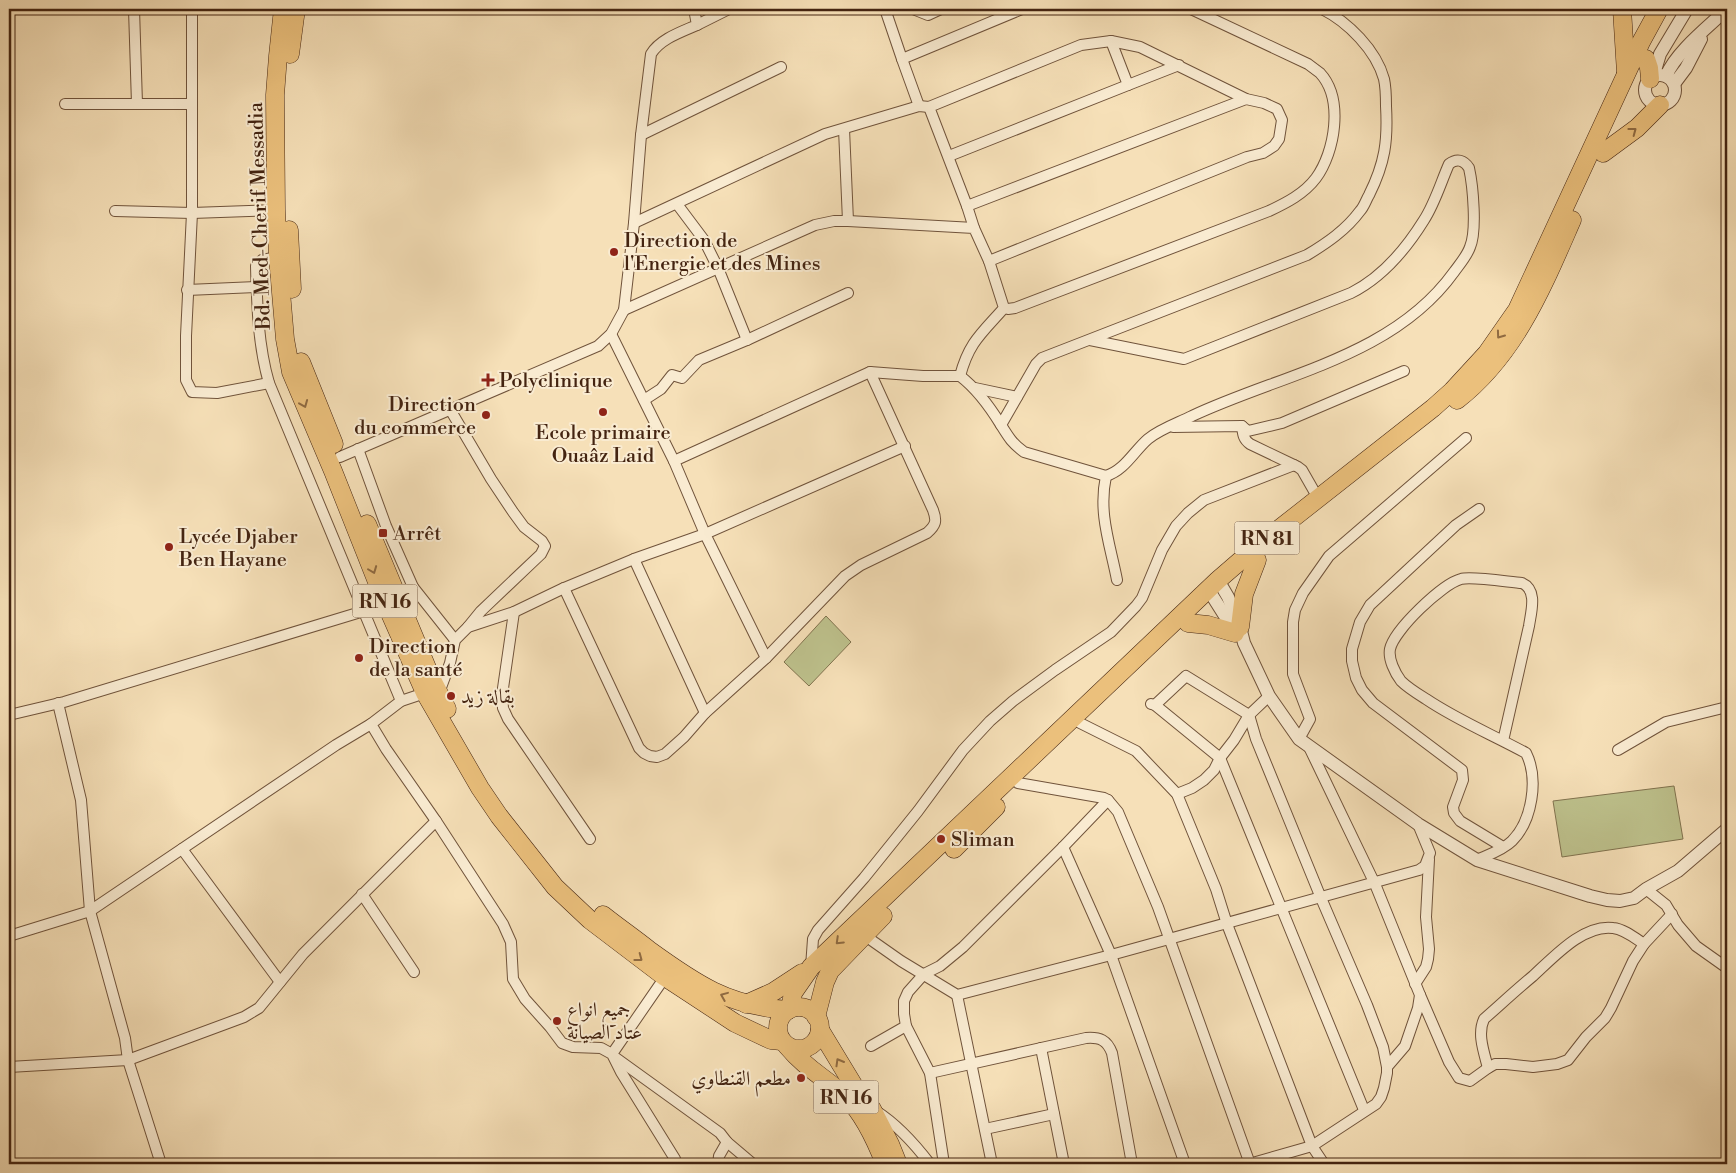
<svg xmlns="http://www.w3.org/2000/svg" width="1736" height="1173" font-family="'Libre Bodoni',Amiri,serif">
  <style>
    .green { fill: #bec28d; stroke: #81734f }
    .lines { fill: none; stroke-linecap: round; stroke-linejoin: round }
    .minor-casing { stroke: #70533b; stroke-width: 12 }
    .tertiary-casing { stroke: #70533b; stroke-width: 14 }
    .trunk-casing { stroke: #442411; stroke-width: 19 }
    .minor { stroke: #f9ebd1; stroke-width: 10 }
    .tertiary { stroke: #f9ebd1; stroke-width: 12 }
    .trunk { stroke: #ebc07c; stroke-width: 18 }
    .oneway { stroke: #8f6a41 }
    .poi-dot { fill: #8f2418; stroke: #f9ebd1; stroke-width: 2 }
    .labels { text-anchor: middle; stroke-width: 4; stroke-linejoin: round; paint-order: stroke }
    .shield { fill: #f9ebd1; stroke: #7a604b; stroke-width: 1 }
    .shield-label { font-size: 19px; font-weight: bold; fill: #442411 }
    .street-label { font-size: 20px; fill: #442411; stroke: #f9ebd1 }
    .poi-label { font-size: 20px; fill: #442411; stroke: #f9ebd1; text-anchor: start }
  </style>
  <rect width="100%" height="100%" fill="#f6e0b8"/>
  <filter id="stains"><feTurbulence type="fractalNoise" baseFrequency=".004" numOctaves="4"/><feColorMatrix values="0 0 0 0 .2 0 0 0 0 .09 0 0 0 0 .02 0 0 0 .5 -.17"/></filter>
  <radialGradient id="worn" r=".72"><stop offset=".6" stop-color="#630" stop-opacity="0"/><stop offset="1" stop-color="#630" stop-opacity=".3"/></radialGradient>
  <g class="green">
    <path d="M826,616L851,642L809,686L784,662Z"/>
    <path d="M1674,786L1683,839L1562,857L1553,801Z"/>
  </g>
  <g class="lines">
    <g class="minor-casing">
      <g id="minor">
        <path d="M134,9L137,104"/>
        <path d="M192,9V213L186,336V380L192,392L217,393L269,383"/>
        <path d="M885,9L902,59L1022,9"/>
        <path d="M913,9L928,15L941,9"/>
        <path d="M697,25L729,9"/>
        <path d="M902,59L919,106"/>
        <path d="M1128,85L1179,65"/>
        <path d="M65,104H192"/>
        <path d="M844,129L848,221"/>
        <path d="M641,135L781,67"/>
        <path d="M949,156L1128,85L1111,41"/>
        <path d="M677,204L704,240L718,268L747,340"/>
        <path d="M967,206L929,107L1081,45L1111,41L1140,47L1246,99L1264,103L1277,109L1282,120L1279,139L1274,146L1263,153L1247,157L989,261"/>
        <path d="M115,211L192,213L276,210"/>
        <path d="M634,223L825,134L919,106L929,107"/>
        <path d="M974,228L967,206L1246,99"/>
        <path d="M278,257L262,260L256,266C257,305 258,345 269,383L401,701"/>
        <path d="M187,290L257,287"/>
        <path d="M1004,308L1008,309L1015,308L1269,211C1286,203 1304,194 1316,178C1335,152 1344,99 1320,73C1316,70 1312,67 1308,64L1191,9"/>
        <path d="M624,310L815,225L834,221H848L974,228L989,261L1004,308C982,333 969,342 960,376"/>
        <path d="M611,334L674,461"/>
        <path d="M975,388L1017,397"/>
        <path d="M644,400L661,389L672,375L682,378L699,360L747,340L848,293"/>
        <path d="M451,411L491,479L513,512L524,527L542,541L545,546L541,554L481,611L468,627"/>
        <path d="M1001,425L1036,364L1042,358L1307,255C1327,243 1346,230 1360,211C1364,207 1366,200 1369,195C1385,163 1388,141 1386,106C1386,97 1386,88 1384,79C1376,50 1348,22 1322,9"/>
        <path d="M1242,426C1243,434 1243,439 1250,444L1298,467L1302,470L1318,498"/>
        <path d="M1173,427L1242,426L1248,431L1282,423L1404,371"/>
        <path d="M340,457L598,346L611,334L624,310L634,223L641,135L651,54C660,39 681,32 697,25L694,9"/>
        <path d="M1106,476C1098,513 1110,544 1117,580"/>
        <path d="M1479,509L1456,525L1370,605L1360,622L1352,649V661L1356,678L1362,690L1373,703L1462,770L1463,780L1453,807L1454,813L1460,821L1503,847"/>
        <path d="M634,559L705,713"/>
        <path d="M413,587L455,640"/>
        <path d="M564,588L639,748L644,753L650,756L657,757L665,754L684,737L705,713L766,658L845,576L861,565L927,533C936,525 937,521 933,510L870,372"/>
        <path d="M514,612L502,695L503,708L508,719L590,839"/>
        <path d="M766,658L705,534L674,461L870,372L923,376H960C977,389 990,407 1001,425C1009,438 1012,443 1024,452L1106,476C1125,470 1134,451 1148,439C1160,429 1178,423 1192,416C1281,374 1393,357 1454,272C1459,265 1467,256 1470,247C1477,231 1473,186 1469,168C1464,160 1457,158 1449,164C1441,182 1435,203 1424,220C1406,249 1381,278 1351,293L1184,359L1090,340"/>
        <path d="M425,693L401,701L371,724L386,749L436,821L503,924L511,942L513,979L525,999L550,1027L562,1043L573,1047L601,1048L612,1054L621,1072L675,1159"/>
        <path d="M439,693L450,663L455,640L468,627L514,612L564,588L634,559L705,534L905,446"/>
        <path d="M58,703L81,800L90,911L125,1038L128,1060L161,1164"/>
        <path d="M1151,704L1155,705L1220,758L1364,1110"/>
        <path d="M1155,705L1186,676L1249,715L1256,739L1321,898L1367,1005L1383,1047L1387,1067V1073L1384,1088L1381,1097L1376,1104L1312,1146L1249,1164"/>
        <path d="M9,715L64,702L364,611L398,596L413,587L386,526L358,449"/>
        <path d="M1080,723L1136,751L1177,794L1216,889L1227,924L1312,1146L1324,1164"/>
        <path d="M1299,739L1310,719L1293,674V622L1295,610L1303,593L1329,556L1466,438"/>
        <path d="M1309,747L1375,884L1420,995L1418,1008L1405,1046L1387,1067"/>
        <path d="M1618,750L1666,722L1727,707"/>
        <path d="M1018,783L1104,798L1108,800L1118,812L1158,907L1250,1164"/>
        <path d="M1177,794L1192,788L1204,780L1214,770L1220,758L1234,740L1249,715L1269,696"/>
        <path d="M1063,847L1111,955L1185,1164"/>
        <path d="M182,849L280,982"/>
        <path d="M1477,860C1488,855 1503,850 1512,841C1532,821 1539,779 1526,753C1493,735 1457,720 1426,699C1418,694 1408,688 1401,681C1395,673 1388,659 1390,649C1394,630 1442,584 1461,579C1471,576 1509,582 1522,583C1538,590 1531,612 1529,626L1503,741"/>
        <path d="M1646,889L1666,905L1678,925L1696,946L1727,968"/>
        <path d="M362,894L414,972"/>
        <path d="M864,935L901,961L957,995L1111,955L1419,870L1425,866L1430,853L1418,824"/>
        <path d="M9,936L90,911L336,745L371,724"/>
        <path d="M811,967L813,939L818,930L864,878L918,811L963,750L990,721L1013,701L1055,670L1111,632L1136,606L1142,598L1162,550L1176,526L1188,513L1204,500L1294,465"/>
        <path d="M1415,984L1426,967L1428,959L1429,949L1426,917L1429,859"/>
        <path d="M957,995L992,1164"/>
        <path d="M1420,995L1449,1062L1459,1078L1470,1081L1488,1068L1495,1064H1506L1533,1067L1557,1064L1568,1060L1586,1037L1605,1018L1611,1008L1633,961L1644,944L1672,914"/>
        <path d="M906,1026L930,1073L944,1164"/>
        <path d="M871,1046L906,1026L904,1014V1001L908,992L924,974L940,966L963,947L1063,847L1108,800"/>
        <path d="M1041,1048L1064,1164"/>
        <path d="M612,1054L665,977"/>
        <path d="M616,1058L720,1133L727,1142L719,1156L718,1164"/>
        <path d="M9,1067L128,1060L244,1017L259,1008L303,954L436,821"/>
        <path d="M1488,1068C1484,1052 1477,1034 1484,1019C1500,1005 1516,990 1533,976C1553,958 1583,924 1613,928C1624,929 1635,938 1644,944"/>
        <path d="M930,1073L1086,1038C1100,1037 1107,1040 1112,1053L1132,1164"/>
        <path d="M876,1111C898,1125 914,1143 930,1164"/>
        <path d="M985,1129L1054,1114"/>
        <path d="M727,1142L753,1164"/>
      </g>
    </g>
    <g class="tertiary-casing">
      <g id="tertiary">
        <circle cx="1660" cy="90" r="15"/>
        <path d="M1666,76C1677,51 1707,28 1727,9"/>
        <path d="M1653,77L1660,54L1687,9"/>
        <path d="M1674,84L1686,68L1701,39"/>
        <path d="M1218,580L1228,597L1240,627L1244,643L1269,696L1299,739L1418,824L1477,860L1590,896L1607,900L1620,901L1634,898L1646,889L1678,871L1727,829"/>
        <path d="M1208,589L1237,635"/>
      </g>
    </g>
    <g class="trunk-casing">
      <g id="trunk">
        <path d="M283,9L278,56L275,95L276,210L278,257L285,339L291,372L333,471L385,602L425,693L480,788L499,816L555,887L590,920L665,977L735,1023L771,1040L782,1041"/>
        <path d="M1622,9L1626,73"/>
        <path d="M290,54L296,9"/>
        <path d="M1646,59L1649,68L1650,79"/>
        <path d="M1603,153L1637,128L1660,105"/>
        <path d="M289,230L292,289"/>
        <path d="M301,362L334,444"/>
        <path d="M1457,400C1516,354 1543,286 1572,220"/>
        <path d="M367,524L432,680L447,709"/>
        <path d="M1188,623L1208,625L1235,633"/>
        <path d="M1240,627L1244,594L1257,560"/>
        <path d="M954,849L996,807"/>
        <path d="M603,915C618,927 634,938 649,950C696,984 728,1006 788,1010"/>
        <path d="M746,1004L773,992L802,973"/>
        <circle cx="799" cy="1028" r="21"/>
        <path d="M790,1009L793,993L811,967L1218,580L1255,548L1433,408L1452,391L1487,353L1517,310L1641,42L1659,9"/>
        <path d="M816,1017L825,982L830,971L883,916"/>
        <path d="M820,1030L857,1091L872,1109L890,1144L898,1164"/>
        <path d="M787,1046C806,1069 826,1078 846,1097C864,1114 876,1141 885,1164"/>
      </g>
    </g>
    <use href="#minor" class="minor"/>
    <use href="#tertiary" class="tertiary"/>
    <use href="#trunk" class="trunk"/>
  </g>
  <defs><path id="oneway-chevron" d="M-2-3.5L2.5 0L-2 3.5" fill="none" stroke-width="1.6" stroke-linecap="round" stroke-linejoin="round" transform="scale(1.25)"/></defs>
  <g class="oneway">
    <use href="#oneway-chevron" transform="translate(1633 131) rotate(-37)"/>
    <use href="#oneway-chevron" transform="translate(1500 335) rotate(126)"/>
    <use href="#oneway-chevron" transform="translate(304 404) rotate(68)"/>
    <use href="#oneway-chevron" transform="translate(373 570) rotate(69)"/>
    <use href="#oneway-chevron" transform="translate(839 941) rotate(136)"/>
    <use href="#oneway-chevron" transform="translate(639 958) rotate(37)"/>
    <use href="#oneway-chevron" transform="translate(724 996) rotate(-158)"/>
    <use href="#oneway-chevron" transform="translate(839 1062) rotate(-120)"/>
  </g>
  <g class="poi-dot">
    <circle cx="614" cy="252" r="5"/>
    <path d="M485.5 372.5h5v5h5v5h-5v5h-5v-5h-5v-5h5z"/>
    <circle cx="603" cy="412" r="5"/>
    <circle cx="486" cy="415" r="5"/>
    <rect x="378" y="528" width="10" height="10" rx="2.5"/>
    <circle cx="169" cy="547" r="5"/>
    <circle cx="359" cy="658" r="5"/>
    <circle cx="451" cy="696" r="5"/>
    <circle cx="941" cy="839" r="5"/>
    <circle cx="557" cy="1021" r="5"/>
    <circle cx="801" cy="1078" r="5"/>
  </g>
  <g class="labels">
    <g class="shield">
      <rect x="1234.5" y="521.5" width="65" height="33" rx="4"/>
      <rect x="352.5" y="584.5" width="65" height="33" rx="4"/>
      <rect x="813.5" y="1080.5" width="65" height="33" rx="4"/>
    </g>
    <g class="shield-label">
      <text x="1267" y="545">RN 81</text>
      <text x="385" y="608">RN 16</text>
      <text x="846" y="1104">RN 16</text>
    </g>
    <g class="street-label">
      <text transform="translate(259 216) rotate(-92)" y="7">Bd. Med-Cherif Messadia</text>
    </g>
    <g class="poi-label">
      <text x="624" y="247">Direction de<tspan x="624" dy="23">l'Energie et des Mines</tspan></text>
      <text x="499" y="387">Polyclinique</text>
      <text x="476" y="411" text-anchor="end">Direction<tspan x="476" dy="23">du commerce</tspan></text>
      <text x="603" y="439" text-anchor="middle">Ecole primaire<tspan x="603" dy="23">Ouaâz Laid</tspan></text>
      <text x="393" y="540">Arrêt</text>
      <text x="179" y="543">Lycée Djaber<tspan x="179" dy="23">Ben Hayane</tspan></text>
      <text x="369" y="653">Direction<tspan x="369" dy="23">de la santé</tspan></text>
      <text x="461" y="703">بقالة زيد</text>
      <text x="951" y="846">Sliman</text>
      <text x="567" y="1016">جميع انواع<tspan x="567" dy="23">عتاد الصيانة</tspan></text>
      <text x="791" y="1085" text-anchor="end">مطعم القنطاوي</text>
    </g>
  </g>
  <rect width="1736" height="1173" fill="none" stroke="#f6e0b8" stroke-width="30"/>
  <rect x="10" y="10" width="1716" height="1153" fill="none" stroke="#442411" stroke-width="2.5"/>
  <rect x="15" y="15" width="1706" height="1143" fill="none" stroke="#442411"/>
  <rect width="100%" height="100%" filter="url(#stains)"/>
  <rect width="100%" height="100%" fill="url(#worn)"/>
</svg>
